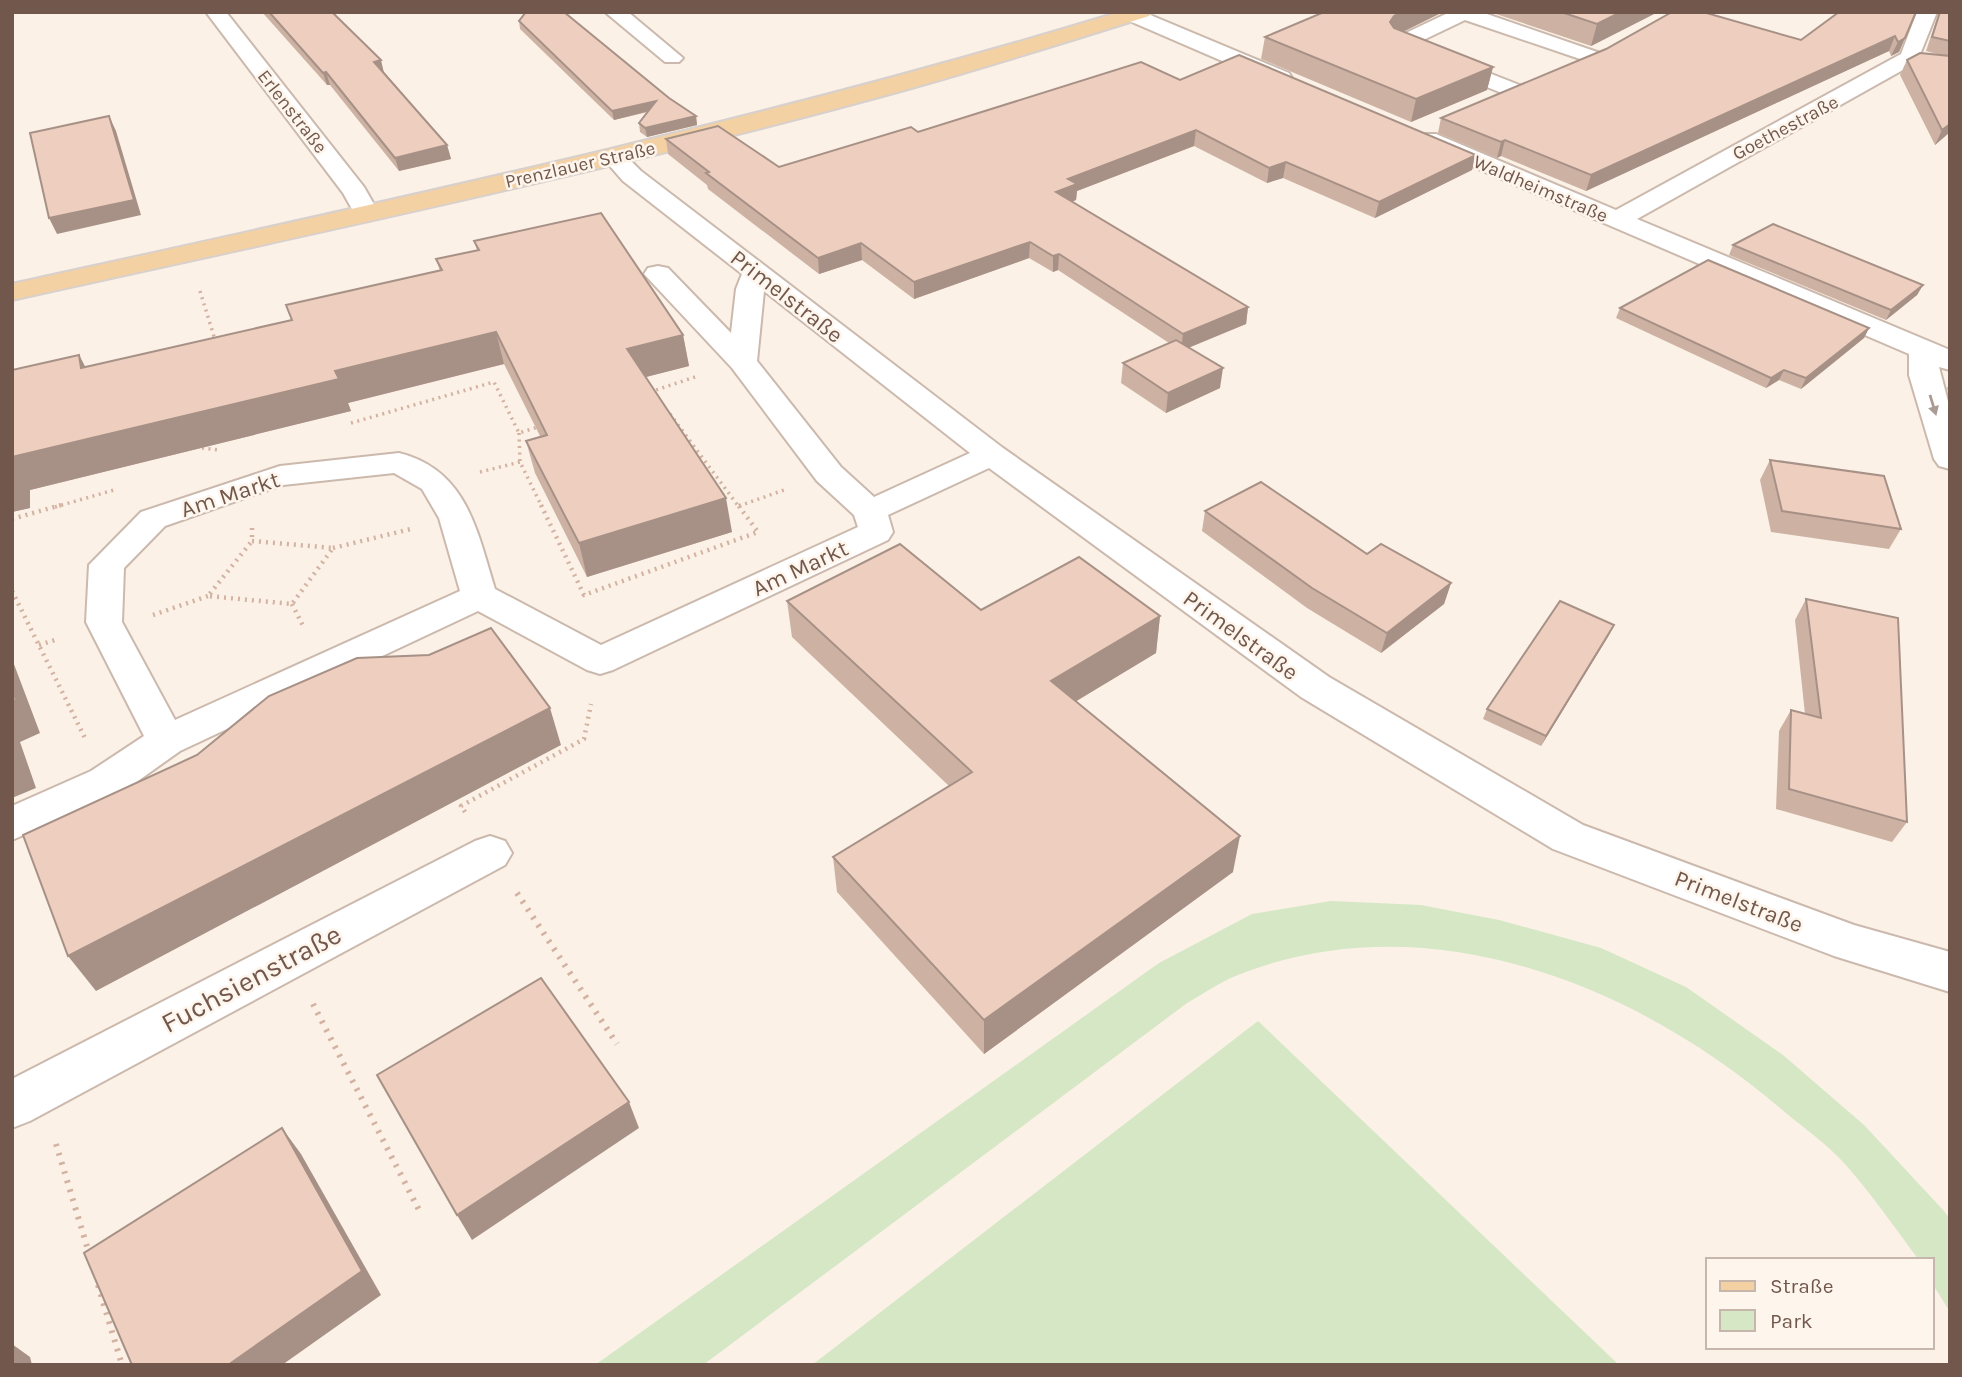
<svg xmlns="http://www.w3.org/2000/svg" width="1962" height="1377" font-family="Karla,sans-serif">
  <style>
    .green { fill: #d5e7c5 }
    .lines { fill: none; stroke-linecap: round; stroke-linejoin: round }
    .minor-casing { stroke: #ccb9ad; stroke-width: 4 }
    .major-casing { stroke: #d8d0cd; stroke-width: 4 }
    .path-far2 { stroke: #d3b2a2; stroke-width: 3.5; stroke-dasharray: 2 4.5; stroke-linecap: butt }
    .path-far1 { stroke: #d3b2a2; stroke-width: 4.5; stroke-dasharray: 2 5; stroke-linecap: butt }
    .path { stroke: #d3b2a2; stroke-width: 6; stroke-dasharray: 2.5 7; stroke-linecap: butt }
    .minor { fill: #fff; fill-rule: evenodd }
    .major { fill: #f4d1a3; fill-rule: evenodd }
    .wall { fill: #cdb2a4 }
    .shaded-wall { fill: #a79186 }
    .building { fill: #eecfbf; stroke: #a79186; stroke-width: 2 }
    .oneway { fill: #aa9b94 }
    .labels { text-anchor: middle; stroke-width: 5; stroke-linejoin: round; paint-order: stroke }
    .far-street-label { font-size: 19px; fill: #72584c; stroke: #fef5ec }
    .street-label { font-size: 23px; fill: #72584c; stroke: #fef5ec }
    .near-street-label { font-size: 28px; fill: #72584c; stroke: #fef5ec }
  </style>
  <rect width="100%" height="100%" fill="#fbf1e6"/>
  <g class="green">
    <path d="M1331,901L1421,905L1499,920L1601,948L1686,987L1783,1055L1864,1125L1944,1211L1950,1219V1312L1932,1283V1260H1919C1895,1228 1871,1193 1844,1163C1826,1143 1801,1126 1780,1108C1635,984 1426,900 1238,975C1220,982 1203,994 1187,1003L703,1365H595L1159,963L1252,914Z"/>
    <path d="M1258,1021L1619,1365H812Z"/>
  </g>
  <g class="lines">
    <g class="minor-casing">
      <g id="minor">
        <path d="M206,12H226L364,187L379,213L375,218L366,221L357,218L343,193Z"/>
        <path d="M605,12H628L683,58L679,62H665Z"/>
        <path d="M1115,12H1143L1289,73L1292,78L1289,83H1273L1118,16Z"/>
        <path d="M1450,12H1481L1600,53L1604,57L1600,61H1586L1465,20L1415,44L1522,86L1525,91L1522,96L1514,98L1391,48L1388,44L1391,40Z"/>
        <path d="M1917,12H1937L1917,62L1637,219L1950,350V370L1939,367L1950,409V469L1939,466L1934,459L1909,375V354L1420,144L1416,139L1420,134H1436L1616,210L1901,54Z"/>
        <path d="M614,150L622,152L641,171L1003,448L1329,677L1583,825L1854,925L1950,952V992L1834,956L1553,849L1301,697L989,468L888,515L893,532L888,540L613,670L600,674L587,670L478,611L180,751L121,793L12,840V806L91,771L144,736L86,622L89,565L141,512L280,466L399,453C467,470 477,531 495,589L601,645L858,527L854,515L817,481L732,368L644,274L648,268L658,266L668,268L731,333L736,289L742,274L623,181L602,157L606,152ZM764,291L970,453L874,497L841,467L757,361ZM394,473L422,489L439,518L460,591L175,720L122,622L124,568L165,526L265,491L283,485Z"/>
        <path d="M490,836L505,841L512,853L505,865L30,1121L12,1128V1079L475,841Z"/>
      </g>
    </g>
    <g class="major-casing">
      <path id="major" d="M1120,12H1152L1149,16C1066,42 984,68 901,91C607,172 309,234 12,300V284C385,202 755,123 1120,12Z"/>
    </g>
    <g class="path-far2">
      <path d="M200,291L216,343"/>
      <path d="M650,392L698,376"/>
      <path d="M670,414L739,507"/>
      <path d="M351,423L494,382L519,433L541,426"/>
      <path d="M519,433L520,462L542,507"/>
      <path d="M202,448L220,450"/>
      <path d="M480,472L520,462"/>
      <path d="M739,506L784,490"/>
      <path d="M55,507L114,490"/>
    </g>
    <g class="path-far1">
      <path d="M541,505L584,595L758,532L738,505"/>
      <path d="M739,506L742,505"/>
      <path d="M12,519L61,505"/>
      <path d="M252,528V541"/>
      <path d="M252,541L333,548L292,604L208,596Z"/>
      <path d="M333,548L411,529"/>
      <path d="M12,591L85,738"/>
      <path d="M292,604L304,628"/>
      <path d="M153,615L208,596"/>
      <path d="M39,645L58,639"/>
      <path d="M465,812L461,806L584,739L591,704"/>
    </g>
    <g class="path">
      <path d="M517,893L617,1044"/>
      <path d="M313,1004L420,1212"/>
      <path d="M56,1144L89,1253"/>
      <path d="M98,1285L122,1365"/>
    </g>
    <use href="#minor" class="minor"/>
    <use href="#major" class="major"/>
  </g>
  <g class="wall">
    <path d="M262,12H332L447,145L451,159L399,171L330,85H327Z"/>
    <path d="M1324,12H1443L1403,32L1493,67L1487,90L1411,122L1261,59L1265,37Z"/>
    <path d="M1490,12H1655L1654,14L1591,46Z"/>
    <path d="M1916,12L1899,52L1891,56L1889,51L1586,191L1501,156L1497,158L1438,133L1441,118L1801,40L1838,14Z"/>
    <path d="M1939,12H1950V132L1935,145L1900,75L1907,60L1944,56L1926,51Z"/>
    <path d="M519,21L696,116L697,125L647,137L640,132L639,123L648,112L614,120L520,29Z"/>
    <path d="M1180,80L1472,170L1375,218L1283,178L1267,183L1194,146L1077,191L1076,200L1072,202L1248,307L1246,324L1189,347L1220,388L1166,413L1121,383L1123,363L1169,343L1058,270L1053,272L1029,258L914,299L862,260L819,274L708,189L707,185L668,154L666,139L779,167L918,132Z"/>
    <path d="M474,241L683,335L689,366L646,377L732,532L587,577L535,473L526,441L540,436L504,364L348,403L351,411L30,490V508L12,512L79,355L85,367L292,320L440,271L436,259L477,250Z"/>
    <path d="M1733,245L1923,285L1917,295L1886,320L1729,255Z"/>
    <path d="M1620,308L1869,328L1864,338L1801,389L1779,380L1766,388L1616,318Z"/>
    <path d="M1950,384V398L1947,388Z"/>
    <path d="M1770,460L1901,529L1889,549L1771,532L1760,480Z"/>
    <path d="M1205,511L1367,554L1451,583L1444,604L1381,653L1307,608L1202,531Z"/>
    <path d="M1806,599L1907,822L1892,842L1776,809L1779,731L1791,710L1805,714L1795,620Z"/>
    <path d="M787,601L1160,616L1156,653L1076,701L1233,872L984,1054L837,892L833,857L949,786L792,637Z"/>
    <path d="M1609,635L1541,746L1483,719L1487,709Z"/>
  </g>
  <g class="shaded-wall">
    <path d="M1402,12H1443L1390,38V22L1394,16Z"/>
    <path d="M1621,12H1655L1654,14L1591,46L1597,24Z"/>
    <path d="M1895,36L1889,51L1586,191L1591,175Z"/>
    <path d="M1905,38L1899,52L1891,56L1898,42Z"/>
    <path d="M381,60L384,73L374,62Z"/>
    <path d="M1493,67L1487,90L1411,122L1416,99Z"/>
    <path d="M326,72L330,85H327L323,73Z"/>
    <path d="M656,101L657,109L614,120L612,111Z"/>
    <path d="M109,116L116,131L141,215L57,234L49,218Z"/>
    <path d="M696,116L697,125L647,137L645,128Z"/>
    <path d="M1950,124V132L1935,145L1942,130Z"/>
    <path d="M1196,130L1194,146L1077,191L1076,200L1055,208L1056,192L1068,179Z"/>
    <path d="M1505,140L1501,156L1497,158L1501,142Z"/>
    <path d="M447,145L451,159L399,171L395,158Z"/>
    <path d="M1476,155L1472,170L1375,218L1379,202Z"/>
    <path d="M1286,162L1283,178L1267,183L1269,168Z"/>
    <path d="M1030,242L1029,258L914,299V282Z"/>
    <path d="M861,243L862,260L819,274L818,258Z"/>
    <path d="M1059,254L1058,270L1053,272V256Z"/>
    <path d="M1923,285L1917,295L1886,320L1891,310Z"/>
    <path d="M1248,307L1246,324L1181,351L1183,334Z"/>
    <path d="M1869,328L1864,338L1801,389L1806,378Z"/>
    <path d="M496,332L504,364L348,403L351,411L30,490V508L12,512V457L335,371Z"/>
    <path d="M683,335L689,366L634,380L627,349Z"/>
    <path d="M79,355L96,387L81,368Z"/>
    <path d="M1223,368L1220,388L1166,413L1168,393Z"/>
    <path d="M1784,370L1779,380L1766,388L1771,378Z"/>
    <path d="M726,498L732,532L587,577L579,543Z"/>
    <path d="M1451,583L1444,604L1381,653L1387,633Z"/>
    <path d="M1160,616L1156,653L1050,717L1051,681Z"/>
    <path d="M1614,625L1609,635L1541,746L1546,736Z"/>
    <path d="M12,659L40,733L20,742L36,788L12,798Z"/>
    <path d="M550,708L561,745L96,991L68,956Z"/>
    <path d="M1240,836L1233,872L984,1054V1020Z"/>
    <path d="M629,1102L639,1128L472,1240L457,1215Z"/>
    <path d="M282,1128L301,1154L381,1295L282,1365H228Z"/>
    <path d="M12,1344L30,1357L32,1365H12Z"/>
  </g>
  <g class="building">
    <path d="M269,12H332L381,60L374,62L447,145L395,158L326,72L323,73Z"/>
    <path d="M526,12H564L669,98L696,116L645,128L639,123L656,101L612,111L519,21Z"/>
    <path d="M1324,12H1402L1394,16L1390,22L1394,28L1493,67L1416,99L1265,37Z"/>
    <path d="M1561,12H1621L1597,24Z"/>
    <path d="M1672,12H1703L1801,40L1839,12H1916L1905,38L1898,42L1895,36L1591,175L1505,140L1501,142L1441,118L1606,49Z"/>
    <path d="M1940,12H1950V41L1932,37Z"/>
    <path d="M1920,53L1950,56V124L1942,130L1907,60Z"/>
    <path d="M1239,55L1476,155L1379,202L1286,162L1269,168L1196,130L1068,179L1077,184L1056,192L1248,307L1183,334L1059,254L1053,256L1030,242L914,282L861,243L818,258L706,173L709,172L666,139L718,126L779,167L911,127L918,132L1141,62L1180,80Z"/>
    <path d="M109,116L134,200L49,218L30,133Z"/>
    <path d="M601,213L683,335L627,349L726,498L579,543L526,441L547,435L496,332L335,371L339,379L12,457V370L79,355L81,368L292,320L286,305L442,270L436,259L479,250L474,241Z"/>
    <path d="M1773,224L1923,285L1891,310L1733,245Z"/>
    <path d="M1708,260L1869,328L1806,378L1784,370L1771,378L1620,308Z"/>
    <path d="M1176,340L1223,368L1168,393L1123,363Z"/>
    <path d="M1770,460L1884,476L1901,529L1782,511Z"/>
    <path d="M1261,482L1367,554L1381,544L1451,583L1387,633L1312,588L1205,511Z"/>
    <path d="M900,544L981,610L1079,557L1160,616L1051,681L1240,836L984,1020L833,857L972,772L787,601Z"/>
    <path d="M1806,599L1898,618L1907,822L1789,789L1791,710L1821,718Z"/>
    <path d="M1560,601L1614,625L1546,736L1487,709Z"/>
    <path d="M491,628L550,708L68,956L23,835L197,755L269,696L357,658L429,655Z"/>
    <path d="M12,688L16,700L12,701Z"/>
    <path d="M541,978L629,1102L457,1215L377,1075Z"/>
    <path d="M282,1128L362,1271L228,1365H132L84,1253Z"/>
  </g>
  <defs><path id="oneway-solid" d="M-6-.8H1V-3.2L6.5 0L1 3.2V.8H-6Z" transform="scale(1.75)"/></defs>
  <use class="oneway" href="#oneway-solid" transform="translate(1933 405) rotate(73)"/>
  <g class="labels">
    <g class="far-street-label">
      <text transform="translate(293 111) rotate(52)" y="7">Erlenstraße</text>
      <text transform="translate(1785 127) rotate(-28)" y="7">Goethestraße</text>
      <text transform="translate(580 164) rotate(-13)" y="7">Prenzlauer Straße</text>
      <text transform="translate(1541 188) rotate(23)" y="7">Waldheimstraße</text>
    </g>
    <g class="street-label">
      <text transform="translate(787 296) rotate(38)" y="8">Primelstraße</text>
      <text transform="translate(230 494) rotate(-18)" y="8">Am Markt</text>
      <text transform="translate(800 568) rotate(-25)" y="8">Am Markt</text>
      <text transform="translate(1241 635) rotate(36)" y="8">Primelstraße</text>
      <text transform="translate(1739 901) rotate(21)" y="8">Primelstraße</text>
    </g>
    <g class="near-street-label">
      <text transform="translate(251 978) rotate(-28)" y="10">Fuchsienstraße</text>
    </g>
  </g>
  <rect width="1962" height="1377" fill="none" stroke="#72584c" stroke-width="28"/>
  <rect x="1706" y="1258" width="228" height="91" fill="#fef5ec" stroke="#c6b6ac" stroke-width="2"/>
  <rect x="1720" y="1281" width="35" height="10" fill="#f4d1a3" stroke="#c6b6ac" stroke-width="2"/>
  <text x="1770" y="1293" font-size="21" fill="#72584c">Straße</text>
  <rect x="1720" y="1310" width="35" height="21" fill="#d5e7c5" stroke="#c6b6ac" stroke-width="2"/>
  <text x="1770" y="1328" font-size="21" fill="#72584c">Park</text>
</svg>
